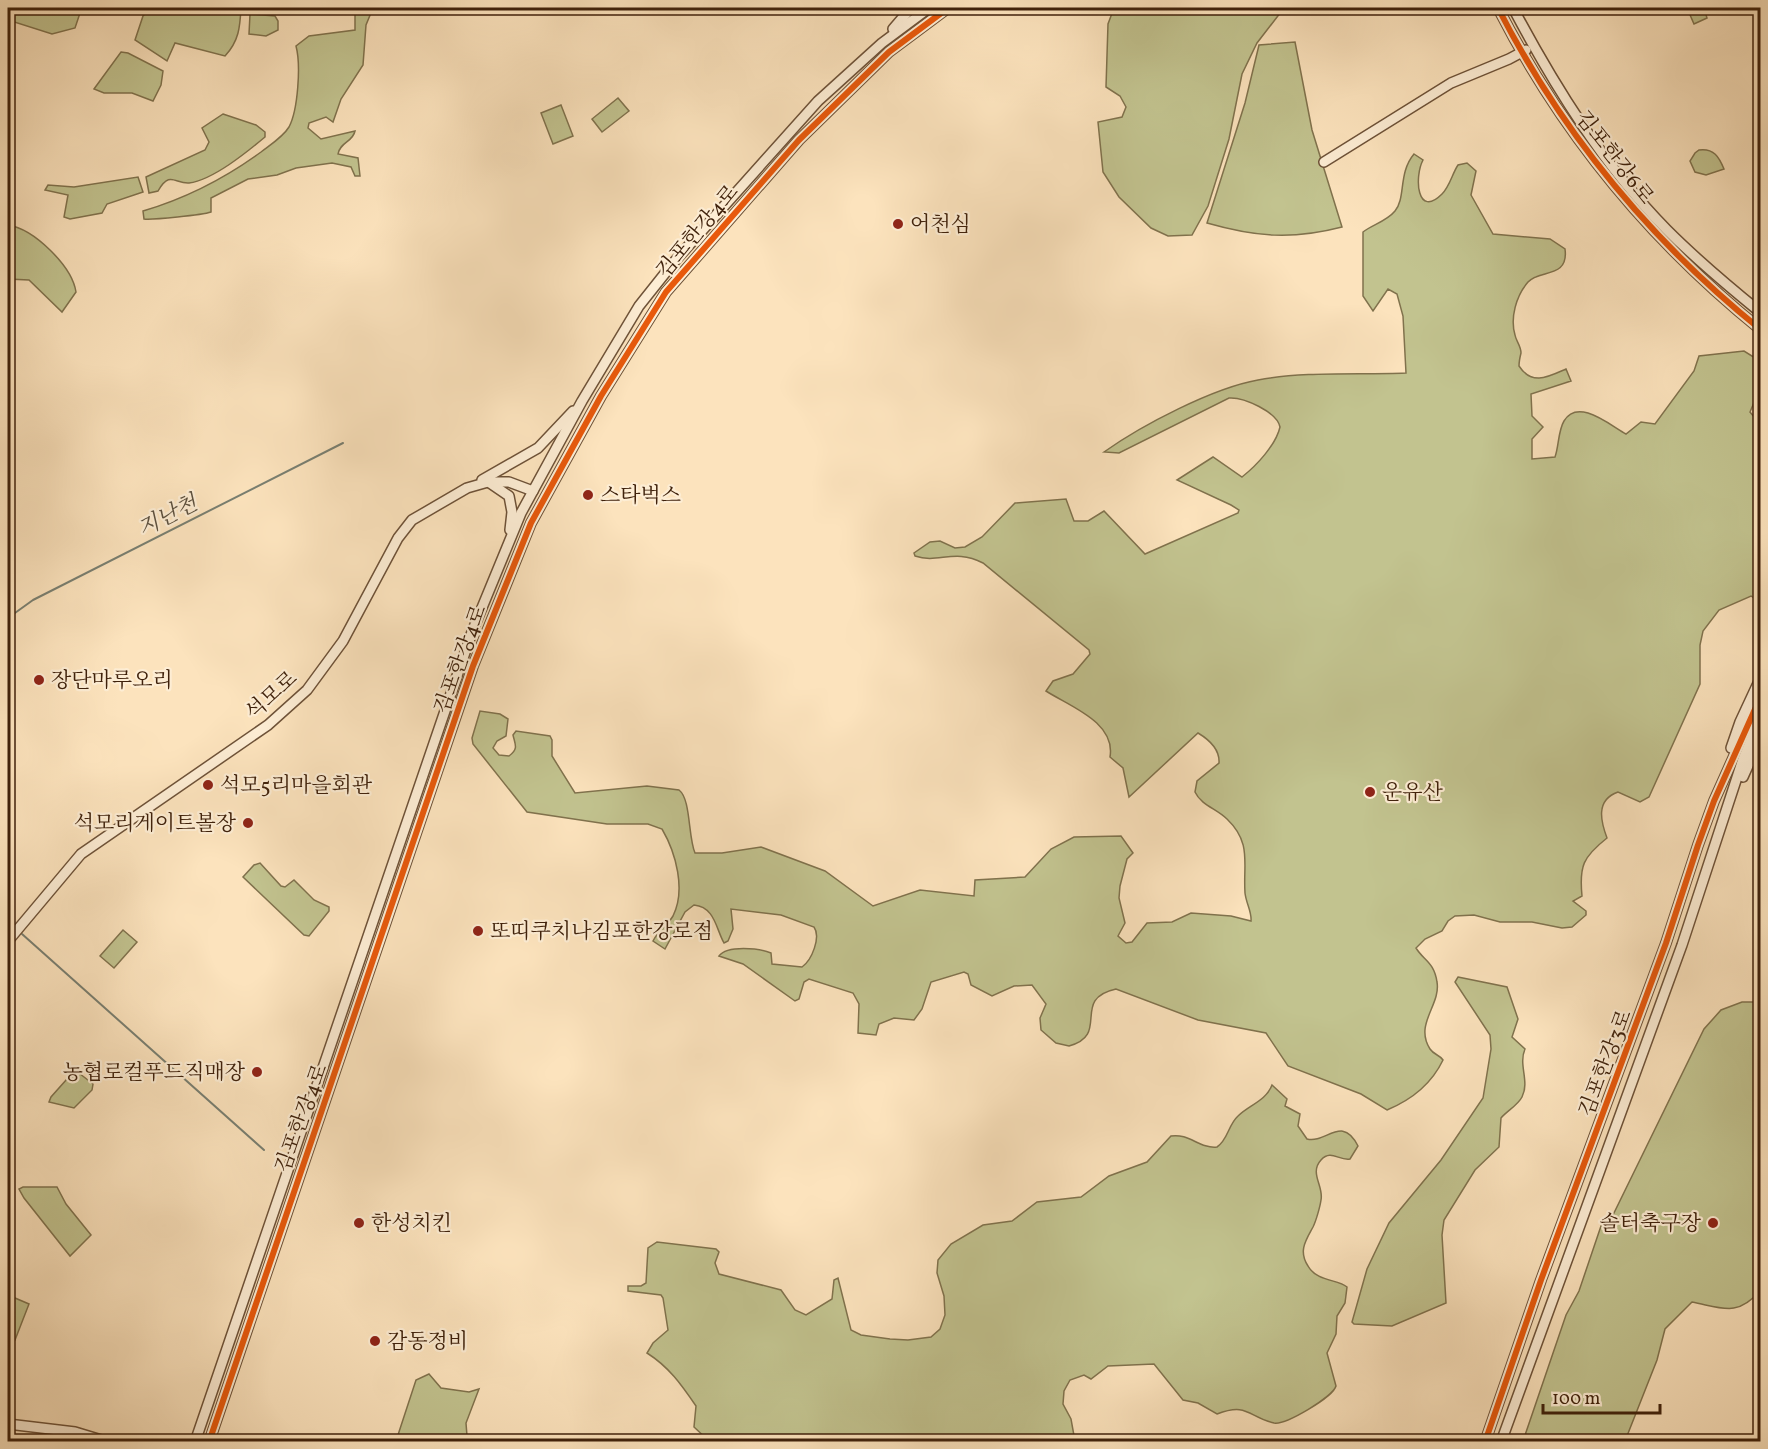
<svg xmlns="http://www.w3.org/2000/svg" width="1768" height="1449" font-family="Vollkorn,'Noto Serif KR',serif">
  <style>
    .green { fill: #c2c38f; stroke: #80724d; stroke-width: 1.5 }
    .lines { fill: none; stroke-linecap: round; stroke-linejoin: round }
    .stream { stroke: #797f71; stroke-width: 2 }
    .minor-casing { stroke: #6e5238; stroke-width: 12 }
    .minor { stroke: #fdedd4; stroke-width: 9 }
    .cycleway-casing { stroke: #fdedd4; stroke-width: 10 }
    .cycleway { stroke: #e8590c; stroke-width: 6 }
    .poi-dot { fill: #8f2418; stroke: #fdedd4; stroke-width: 2 }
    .labels { text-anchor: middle; stroke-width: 4.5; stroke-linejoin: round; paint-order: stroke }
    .street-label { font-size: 21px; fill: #3f210b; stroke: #fdedd4 }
    .poi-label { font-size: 21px; fill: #3f210b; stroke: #fdedd4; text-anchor: start }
    .water-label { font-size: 22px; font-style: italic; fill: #5c503e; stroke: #fdedd4 }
  </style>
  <rect width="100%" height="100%" fill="#fce3bd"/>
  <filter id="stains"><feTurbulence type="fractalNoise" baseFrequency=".00333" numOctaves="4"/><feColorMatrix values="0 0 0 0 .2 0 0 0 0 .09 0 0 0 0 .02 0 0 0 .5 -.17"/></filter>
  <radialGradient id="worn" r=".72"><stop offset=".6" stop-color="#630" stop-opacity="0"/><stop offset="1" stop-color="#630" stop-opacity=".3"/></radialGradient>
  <g class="green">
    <path d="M8,8H71L80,13L75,28L52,34L8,20Z"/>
    <path d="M150,8H241C240,27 239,41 225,56L175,43L167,61L135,40L143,16Z"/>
    <path d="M359,8H373L366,25L363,65L341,99L333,122L326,117L309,123L308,128L321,139L355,131C353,142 340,142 338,154L358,158L360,176H355L351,167L332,163L296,168L277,175L248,179L211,198V212C202,215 153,220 144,219L143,211C187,198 224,179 261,152C270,145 283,137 289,127C298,110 301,65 296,46L309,36L355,30V15Z"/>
    <path d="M1114,8H1284L1257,43L1242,74L1229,139L1208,206L1192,235L1168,236L1151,228L1119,197L1103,172L1098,122L1122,117L1126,107L1120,96L1106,87L1108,24Z"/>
    <path d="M1687,8H1704L1707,18L1694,24Z"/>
    <path d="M250,14L275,16L278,21V30L266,36L249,34Z"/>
    <path d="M1295,42L1312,130L1342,227C1292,240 1256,237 1207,223L1245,103L1259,45Z"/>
    <path d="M121,52L128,53L163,71L161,85L153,101L132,93H104L94,89Z"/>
    <path d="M618,98L629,111L602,132L592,119Z"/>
    <path d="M561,105L573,136L553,144L541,113Z"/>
    <path d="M223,114L256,125L265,132V137C247,152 213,180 189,183C175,184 170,170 158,191L149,193L146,177L205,150L209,142L202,128Z"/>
    <path d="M1699,150C1714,148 1719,157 1724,169L1706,175L1695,172L1690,161L1695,153Z"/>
    <path d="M1414,154L1423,160C1414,177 1417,219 1442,194C1450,186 1452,174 1458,165L1467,163L1476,171L1471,195L1493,234L1550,239L1565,249C1569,279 1539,269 1528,282C1516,296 1510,318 1515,335C1516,341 1521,346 1521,353C1520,357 1519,362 1519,366C1532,386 1548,377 1566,369L1571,381L1531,394L1532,416L1543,427L1532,439V459L1555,457C1559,446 1558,431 1564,421C1578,397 1611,426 1626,434L1641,422L1655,424L1694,371L1699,356L1744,351L1760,361V388L1750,412L1760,424V598L1757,600L1751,596L1719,610L1703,631L1700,645V684L1649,797L1640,802L1618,792C1595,800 1601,822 1607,838C1583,857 1579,866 1582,896L1573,901L1586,911V915L1572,927L1562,928L1532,922H1500L1474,915L1455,916L1448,921L1442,931L1425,939L1416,948C1424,961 1434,962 1437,982C1441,1005 1414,1024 1430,1049C1434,1055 1440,1055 1443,1060C1432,1083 1411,1100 1387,1110L1361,1094L1288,1066L1266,1033L1198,1020L1116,989C1070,999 1111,1035 1069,1046L1056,1043L1041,1030L1040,1018L1046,1004L1032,985L1014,986L992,996L971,985L968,974L964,972L931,982L922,1009L914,1020L894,1018L879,1024L876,1035L858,1033L859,1004L853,993L809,979L804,982L799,999L795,1001L743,964L719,956C727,945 759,948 771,953L772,964L802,967C812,960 821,937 814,927L781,915L731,909L733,929L728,941L724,943C716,929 715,907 694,905L685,912L665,949L653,941C659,929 667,926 673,916C686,890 676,853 662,829L648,824H607L527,812L473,744L472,738L480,711L500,714L508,719L506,736L497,741L493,748L499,755L509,756C519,749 515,744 513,735L516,731L550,736L552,740V756L575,793L647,786L679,790C691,799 688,837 695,853H722L761,847L825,871L873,906L920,890L974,896L975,880L1025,877L1051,849L1074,837L1121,836L1133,853L1127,859L1120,886L1119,898L1125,923L1118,936L1126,943L1132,942L1147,923L1172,922L1191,913L1231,916L1251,921C1252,912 1246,903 1245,893C1243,863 1252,843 1227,819C1217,809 1201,805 1195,792L1197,781L1219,763C1220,749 1208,739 1198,733L1129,797L1123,768L1110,757C1116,722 1069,706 1046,691L1053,681L1073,674L1090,654L1089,650L983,563C954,548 939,564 915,556L914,553L930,542L940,541L955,548L965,547L982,537L1015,503L1066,499L1074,521H1088L1104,511L1145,554L1238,513L1239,510L1231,505L1177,480L1213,457L1242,477C1256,466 1276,445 1280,427C1277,412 1244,397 1229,398L1119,453L1104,452C1142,425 1213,388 1258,380C1307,371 1357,375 1406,373L1403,316L1397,294L1388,289L1373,311L1363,296V232C1372,225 1387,221 1395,211C1406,198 1398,173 1414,154Z"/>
    <path d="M138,177L143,192L107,204L102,213L70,219L64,217L68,195L45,190L48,185L74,187Z"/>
    <path d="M8,225C34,229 72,266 76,292L62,312L29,280L8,279Z"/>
    <path d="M260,863L281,886L285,887L294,880L314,900L329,907V911L309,936L304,935L243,877L254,865Z"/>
    <path d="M123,930L137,942L114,968L100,956Z"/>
    <path d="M1458,977L1507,987L1518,1019L1512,1037L1525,1049C1518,1065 1530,1081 1522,1097C1518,1105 1507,1111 1501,1118L1499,1147L1475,1170L1444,1220L1442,1235L1446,1303L1392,1326L1354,1324L1352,1322L1367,1269L1389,1223L1441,1160L1483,1098L1491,1049L1490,1035L1455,982Z"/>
    <path d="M1742,1002H1760V1291C1737,1317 1723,1308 1692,1302L1665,1329L1657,1360L1625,1441H1523L1566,1315L1579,1291L1601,1226L1611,1219L1704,1029L1721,1010Z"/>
    <path d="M75,1070L93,1084L92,1090L74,1108L49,1102L51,1097Z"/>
    <path d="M1272,1085L1287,1099L1285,1106L1300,1114L1298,1126L1307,1139C1326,1144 1342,1114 1358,1146L1350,1159C1339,1161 1331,1149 1321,1160C1309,1173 1324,1186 1321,1200C1320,1207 1316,1221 1313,1227C1306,1240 1298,1251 1308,1266C1317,1282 1338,1279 1347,1287L1345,1303L1337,1316L1336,1334L1327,1353L1336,1386C1333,1397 1286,1425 1274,1423C1248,1417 1248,1402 1217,1414L1198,1403L1183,1400L1154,1364L1108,1366L1091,1379L1084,1375L1070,1380L1064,1391L1063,1404L1071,1419L1075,1441H709L694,1427L696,1406C681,1384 669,1367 647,1353L653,1343L668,1330L663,1298L661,1295L628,1291V1286H641L646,1283L648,1248L657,1242L716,1249L719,1252L715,1263L719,1274L781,1290L795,1310L806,1315L832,1299L834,1280L838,1278L851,1330L861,1335L890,1339L908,1340L931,1337L940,1329L945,1315L944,1296L937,1273L938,1260L951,1244L983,1225L1012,1221L1037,1202L1081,1197L1109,1176L1147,1162L1171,1136C1189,1133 1200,1149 1217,1147C1228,1140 1228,1125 1238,1116C1249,1105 1266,1101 1272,1085Z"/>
    <path d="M23,1187H57L66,1204L91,1235L70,1256L24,1198L19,1189Z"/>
    <path d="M8,1295L29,1304L15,1340L8,1337Z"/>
    <path d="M429,1374L441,1388L469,1392L479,1389L466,1423L467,1436L474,1441H396L416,1380Z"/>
  </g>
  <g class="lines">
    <g class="stream">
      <path d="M8,618L33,600L343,443"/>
      <path d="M8,920L13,924"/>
      <path d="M22,934L264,1150"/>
    </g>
    <g class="minor-casing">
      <g id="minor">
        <path d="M1498,8C1562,133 1651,241 1760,329"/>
        <path d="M1513,8C1555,87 1604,166 1667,230C1696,259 1728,286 1760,312"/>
        <path d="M893,29L911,8"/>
        <path d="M1324,162L1451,83L1509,59L1526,50"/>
        <path d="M482,480L538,448L573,411"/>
        <path d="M490,483L509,496L512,512L510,530"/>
        <path d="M1731,748L1740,722L1760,679"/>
        <path d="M1743,777L1760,739"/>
        <path d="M8,941L81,854L268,725L307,690L343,641L398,538L412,520L467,488L488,482H509L533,491"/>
        <path d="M8,1424L75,1432L108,1442"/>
        <path d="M195,1442L472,632L521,513L582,401L639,306L674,262L818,101L882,43L929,8"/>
        <path d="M209,1442L473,666L531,523L601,396L666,292L799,140L889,52L948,8"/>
        <path d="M1485,1442L1541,1280L1666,943L1698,845L1714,801L1760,698"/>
        <path d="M1501,1442L1682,945L1743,759L1760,719"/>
      </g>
    </g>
    <use href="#minor" class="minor"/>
    <g class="cycleway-casing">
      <g id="cycleway">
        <path d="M1498,8C1562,133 1651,241 1760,329"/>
        <path d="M209,1442L473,666L531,523L601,396L666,292L799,140L889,52L948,8"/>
        <path d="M1485,1442L1541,1280L1666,943L1698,845L1714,801L1760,698"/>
      </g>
    </g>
    <use href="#cycleway" class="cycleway"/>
  </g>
  <g class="poi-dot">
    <circle cx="898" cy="224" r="6"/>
    <circle cx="588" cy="495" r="6"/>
    <circle cx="39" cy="680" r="6"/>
    <circle cx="208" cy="785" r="6"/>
    <circle cx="1370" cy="792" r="6"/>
    <circle cx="248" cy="823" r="6"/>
    <circle cx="478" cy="931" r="6"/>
    <circle cx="257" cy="1072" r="6"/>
    <circle cx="359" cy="1223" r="6"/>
    <circle cx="1713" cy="1223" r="6"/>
    <circle cx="375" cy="1341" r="6"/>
  </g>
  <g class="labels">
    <g class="street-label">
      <text transform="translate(1615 157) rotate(52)" y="7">김포한강6로</text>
      <text transform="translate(697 231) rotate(-50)" y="7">김포한강4로</text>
      <text transform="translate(460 659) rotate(-70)" y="7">김포한강4로</text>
      <text transform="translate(271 695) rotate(-42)" y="7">석모로</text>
      <text transform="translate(1605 1063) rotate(-69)" y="7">김포한강3로</text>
      <text transform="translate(301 1118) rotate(-70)" y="7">김포한강4로</text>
    </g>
    <g class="poi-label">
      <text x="910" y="231">어천심</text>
      <text x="600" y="502">스타벅스</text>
      <text x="51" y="687">장단마루오리</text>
      <text x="220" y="792">석모5리마을회관</text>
      <text x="1382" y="799">운유산</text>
      <text x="236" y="830" text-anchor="end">석모리게이트볼장</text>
      <text x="490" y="938">또띠쿠치나김포한강로점</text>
      <text x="245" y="1079" text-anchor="end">농협로컬푸드직매장</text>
      <text x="371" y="1230">한성치킨</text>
      <text x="1701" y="1230" text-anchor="end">솔터축구장</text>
      <text x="387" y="1348">감동정비</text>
    </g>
    <g class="water-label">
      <text transform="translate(167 515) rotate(-27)" y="8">지난천</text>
    </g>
  </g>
  <rect width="1768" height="1449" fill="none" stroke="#fce3bd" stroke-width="30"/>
  <rect x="9" y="9" width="1750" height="1431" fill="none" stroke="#3f210b" stroke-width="3"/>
  <rect x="15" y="15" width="1738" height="1419" fill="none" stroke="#3f210b" stroke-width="1.5"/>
  <path d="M1543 1404v9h117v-9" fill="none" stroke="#3f210b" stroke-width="3"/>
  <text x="1552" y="1404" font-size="18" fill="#3f210b" stroke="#fdedd4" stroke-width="4.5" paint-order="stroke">100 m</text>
  <rect width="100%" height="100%" filter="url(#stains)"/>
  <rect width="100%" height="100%" fill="url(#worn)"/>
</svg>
